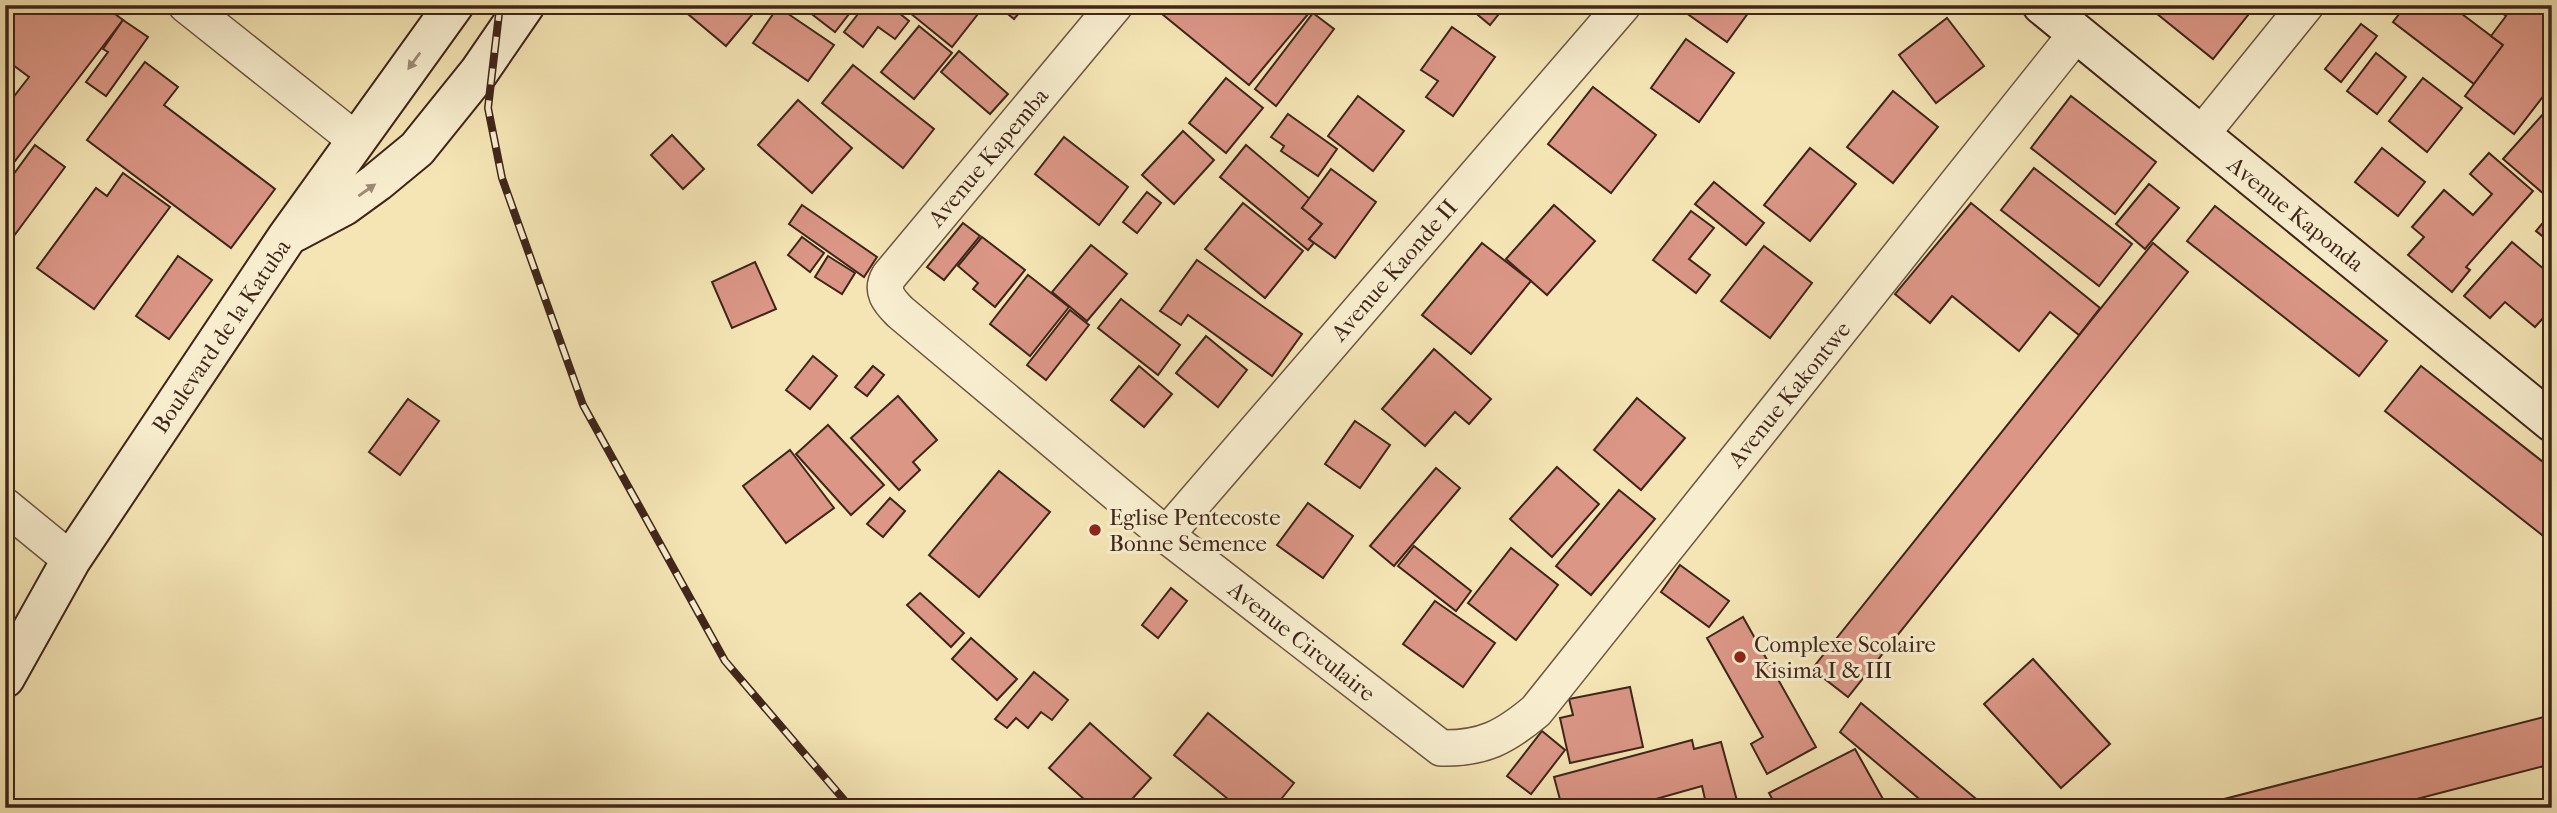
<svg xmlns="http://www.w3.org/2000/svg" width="2557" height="813" font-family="'IM FELL French Canon',serif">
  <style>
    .building { fill: #db9686; stroke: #3f251a; stroke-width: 2 }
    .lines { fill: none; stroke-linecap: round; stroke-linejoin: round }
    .street-casing { stroke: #6c5541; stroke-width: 38 }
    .secondary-casing { stroke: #3f251a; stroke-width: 42 }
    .street { stroke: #f8eecf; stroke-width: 35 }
    .secondary { stroke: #f8eecf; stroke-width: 38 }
    .rail-casing { stroke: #3f251a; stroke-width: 8 }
    .rail { stroke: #f8eecf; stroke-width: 5; stroke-dasharray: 16; stroke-linecap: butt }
    .oneway { fill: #9c8a74 }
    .poi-dot { fill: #8f2418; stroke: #f8eecf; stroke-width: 2.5 }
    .labels { text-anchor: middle; stroke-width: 6; stroke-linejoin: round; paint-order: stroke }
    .street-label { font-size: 23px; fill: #3f251a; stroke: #f8eecf }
    .poi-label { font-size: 23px; fill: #3f251a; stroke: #f8eecf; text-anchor: start }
  </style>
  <rect width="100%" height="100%" fill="#f5e5b5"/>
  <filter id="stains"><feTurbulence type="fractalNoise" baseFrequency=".00286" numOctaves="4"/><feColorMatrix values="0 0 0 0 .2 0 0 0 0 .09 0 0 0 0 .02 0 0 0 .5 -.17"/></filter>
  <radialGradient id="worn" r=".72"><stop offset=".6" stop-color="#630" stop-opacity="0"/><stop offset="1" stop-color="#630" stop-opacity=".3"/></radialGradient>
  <g class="building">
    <path d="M5,5H103L123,20L5,174V108L29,77L5,59Z"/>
    <path d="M685,5H740L752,15L726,46L682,9Z"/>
    <path d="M800,5H856L835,32Z"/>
    <path d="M865,5H889L909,21L895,39L878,27L863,47L844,32Z"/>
    <path d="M917,5H985L952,47L910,13Z"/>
    <path d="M997,5H1026L1014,19Z"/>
    <path d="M1151,5H1300L1309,13L1249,85Z"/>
    <path d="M1466,5H1506L1490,25Z"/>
    <path d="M1675,5H1754L1727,42Z"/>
    <path d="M2146,5H2256L2213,59Z"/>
    <path d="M2406,5H2450L2503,45L2474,84L2393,22Z"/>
    <path d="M2492,5H2552V85L2514,134L2465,96L2503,45L2491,36L2506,16Z"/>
    <path d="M778,7L834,45L808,81L753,43Z"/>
    <path d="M1313,13L1334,29L1276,106L1255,89Z"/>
    <path d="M1947,18L1984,66L1936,103L1899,55Z"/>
    <path d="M123,20L148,37L106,96L86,82L108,52L103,49Z"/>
    <path d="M2361,24L2377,36L2341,82L2325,69Z"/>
    <path d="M919,26L952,53L914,99L881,72Z"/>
    <path d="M1452,27L1495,57L1453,116L1426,97L1438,81L1421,70Z"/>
    <path d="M1686,39L1734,73L1699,122L1651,88Z"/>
    <path d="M959,51L1008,94L990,114L941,72Z"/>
    <path d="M2376,53L2406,77L2377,114L2347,91Z"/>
    <path d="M145,62L178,87L164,105L275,189L231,248L87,140Z"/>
    <path d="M853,65L934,129L903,168L822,103Z"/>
    <path d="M1226,78L1263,108L1226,153L1189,123Z"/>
    <path d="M2423,78L2462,108L2427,152L2389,121Z"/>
    <path d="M1593,87L1656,135L1611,193L1548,144Z"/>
    <path d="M1893,91L1938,127L1893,183L1847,147Z"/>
    <path d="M1358,96L1404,131L1373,171L1328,136Z"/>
    <path d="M2071,96L2156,162L2115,214L2031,148Z"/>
    <path d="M798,100L852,148L812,193L758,145Z"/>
    <path d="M2545,112L2552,118V201L2503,159Z"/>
    <path d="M1288,114L1337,149L1318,176L1281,151L1284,146L1271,137Z"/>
    <path d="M1183,131L1214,160L1174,204L1142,175Z"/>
    <path d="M672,135L704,169L683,189L651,155Z"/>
    <path d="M1064,137L1128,187L1099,225L1035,174Z"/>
    <path d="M35,145L65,167L5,248V186Z"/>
    <path d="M1246,145L1310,199L1302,208L1322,224L1309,239L1314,243L1308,250L1220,177Z"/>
    <path d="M1810,148L1856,184L1810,241L1764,205Z"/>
    <path d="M2382,148L2425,182L2398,216L2355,182Z"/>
    <path d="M2489,153L2533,191L2466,267L2470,270L2452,292L2408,255L2424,237L2412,227L2444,190L2473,215L2492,194L2470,174Z"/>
    <path d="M2034,168L2132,244L2099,286L2001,210Z"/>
    <path d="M1331,169L1376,202L1335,258L1309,239L1322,224L1302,208Z"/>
    <path d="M123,173L170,207L94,309L37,268L96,188L107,196Z"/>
    <path d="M1714,182L1764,223L1746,245L1695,204Z"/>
    <path d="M2149,184L2179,208L2145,249L2116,224Z"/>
    <path d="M1147,192L1161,203L1137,233L1123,222Z"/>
    <path d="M1243,203L1303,251L1265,298L1205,249Z"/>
    <path d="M1971,203L2100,308L2079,335L2050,312L2019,351L1952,296L1930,323L1895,294Z"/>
    <path d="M802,205L877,257L864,277L789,224Z"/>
    <path d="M1554,205L1595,241L1547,295L1506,259Z"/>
    <path d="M2215,206L2387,341L2359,376L2187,241Z"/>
    <path d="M1691,211L1714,228L1689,259L1710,275L1696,293L1653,260Z"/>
    <path d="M2552,212V244L2536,231Z"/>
    <path d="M963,223L980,236L944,280L927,267Z"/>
    <path d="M802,237L824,253L810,272L788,255Z"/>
    <path d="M982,237L1025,270L995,307L973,289L978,283L958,266Z"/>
    <path d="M2512,242L2552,276V308L2535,327L2505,302L2490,318L2464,296Z"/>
    <path d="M1482,243L1531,281L1471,354L1422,315Z"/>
    <path d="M2153,243L2188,272L1848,697L1812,669Z"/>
    <path d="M1091,245L1127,274L1087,321L1052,292Z"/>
    <path d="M1764,246L1812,283L1770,338L1721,301Z"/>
    <path d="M178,256L212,280L169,339L136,316Z"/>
    <path d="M828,256L855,273L842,294L815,277Z"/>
    <path d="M1197,260L1302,334L1272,376L1188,315L1181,325L1160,311Z"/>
    <path d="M755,262L776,309L732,328L712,282Z"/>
    <path d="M1028,275L1069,307L1030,356L990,324Z"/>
    <path d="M1121,299L1180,345L1158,375L1098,328Z"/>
    <path d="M1070,310L1089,325L1046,380L1027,365Z"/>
    <path d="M1206,336L1247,370L1218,407L1176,373Z"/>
    <path d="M1434,349L1491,399L1469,424L1455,412L1425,446L1382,409Z"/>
    <path d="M813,356L837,376L810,409L786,390Z"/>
    <path d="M873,366L884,375L867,396L855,387Z"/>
    <path d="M1139,366L1172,394L1144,427L1111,400Z"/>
    <path d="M2421,366L2552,469V543L2385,411Z"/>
    <path d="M898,396L937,440L913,462L920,470L899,490L851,438Z"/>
    <path d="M1637,398L1685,438L1641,490L1594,450Z"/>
    <path d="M408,399L439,421L400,475L369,452Z"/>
    <path d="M1355,421L1390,445L1360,488L1325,464Z"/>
    <path d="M828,425L884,485L851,515L796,454Z"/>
    <path d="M790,450L834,508L786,543L743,486Z"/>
    <path d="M1557,467L1599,504L1552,557L1510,519Z"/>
    <path d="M1436,468L1460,488L1394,566L1370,546Z"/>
    <path d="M999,471L1050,512L979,597L929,555Z"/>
    <path d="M1619,490L1655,519L1591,595L1556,566Z"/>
    <path d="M890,498L905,511L883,537L867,524Z"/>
    <path d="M1308,503L1353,536L1323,578L1277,545Z"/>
    <path d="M1414,546L1471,591L1456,611L1398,566Z"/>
    <path d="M1511,548L1558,585L1516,640L1468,603Z"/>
    <path d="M1680,565L1729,601L1709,627L1661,592Z"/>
    <path d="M1171,588L1187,601L1158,638L1142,625Z"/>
    <path d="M920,593L964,633L951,647L907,605Z"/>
    <path d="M1435,601L1495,643L1463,687L1403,644Z"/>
    <path d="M1743,617L1816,747L1767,774L1751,744L1763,737L1707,638Z"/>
    <path d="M971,638L1017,679L997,700L952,659Z"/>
    <path d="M2033,659L2110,744L2061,788L1984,704Z"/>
    <path d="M1034,672L1068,700L1052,720L1041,712L1028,728L1016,718L1007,728L995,719Z"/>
    <path d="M1630,687L1643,747L1570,763L1560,718L1573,715L1569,699Z"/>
    <path d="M1861,703L1987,808H1930L1840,732Z"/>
    <path d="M1208,713L1294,783L1274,808H1239L1174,755Z"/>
    <path d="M2552,715V764L2382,808H2189Z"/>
    <path d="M1090,723L1151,778L1124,808H1094L1049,768Z"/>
    <path d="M1542,731L1565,750L1531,794L1507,776Z"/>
    <path d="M1692,740L1694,749L1721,742L1739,808H1707L1702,786L1624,808H1558L1562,807L1554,777Z"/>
    <path d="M1855,749L1888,808H1777L1769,793Z"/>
  </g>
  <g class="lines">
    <g class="street-casing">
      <g id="street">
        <path d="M186,5L357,141"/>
        <path d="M1115,5L889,276C880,291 889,301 900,312L1166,535L1441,748C1483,749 1505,737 1536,711L2077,33"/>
        <path d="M2200,136L2306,5"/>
        <path d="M5,506L71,560"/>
        <path d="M1166,535L1623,5"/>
      </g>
    </g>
    <g class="secondary-casing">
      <g id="secondary">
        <path d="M2042,5L2552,422"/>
        <path d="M295,232L344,206L377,182L417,149L479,72L525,5"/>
        <path d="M5,678L71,560L287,237L454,5"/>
      </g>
    </g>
    <use href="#street" class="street"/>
    <use href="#secondary" class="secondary"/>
    <g class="rail-casing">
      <path id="rail" d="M500,5L488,108L502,178L583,405L725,661L851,808"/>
    </g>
    <use href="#rail" class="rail"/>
  </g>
  <defs><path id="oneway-solid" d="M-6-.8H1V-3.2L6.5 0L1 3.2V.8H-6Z" transform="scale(1.75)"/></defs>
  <g class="oneway">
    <use href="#oneway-solid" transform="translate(414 61) rotate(126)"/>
    <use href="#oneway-solid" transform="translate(367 190) rotate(-35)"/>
  </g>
  <g class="poi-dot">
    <circle cx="1095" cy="530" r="7"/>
    <circle cx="1740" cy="657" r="7"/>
  </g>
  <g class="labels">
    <g class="street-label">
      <text transform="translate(988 157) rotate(-50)" y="8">Avenue Kapemba</text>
      <text transform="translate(2296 214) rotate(39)" y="8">Avenue Kaponda</text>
      <text transform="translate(1394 270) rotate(-49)" y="8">Avenue Kaonde II</text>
      <text transform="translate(221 336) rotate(-56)" y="8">Boulevard de la Katuba</text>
      <text transform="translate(1789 394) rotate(-51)" y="8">Avenue Kakontwe</text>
      <text transform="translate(1302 641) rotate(38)" y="8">Avenue Circulaire</text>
    </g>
    <g class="poi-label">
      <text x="1109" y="525">Eglise Pentecoste<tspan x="1109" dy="26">Bonne Semence</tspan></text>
      <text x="1754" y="652">Complexe Scolaire<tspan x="1754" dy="26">Kisima I &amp; III</tspan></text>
    </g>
  </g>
  <rect width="2557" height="813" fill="none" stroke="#f5e5b5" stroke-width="28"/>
  <rect x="7" y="7" width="2543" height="799" fill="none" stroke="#3f251a" stroke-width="3.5"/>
  <rect x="14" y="14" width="2529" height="785" fill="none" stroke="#3f251a" stroke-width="2"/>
  <rect width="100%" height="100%" filter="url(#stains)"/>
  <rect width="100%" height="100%" fill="url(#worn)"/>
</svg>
